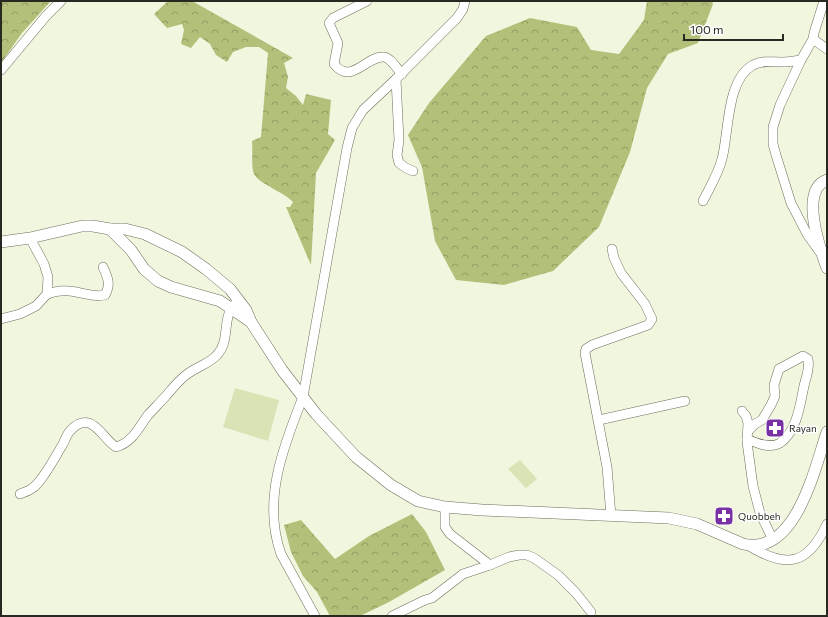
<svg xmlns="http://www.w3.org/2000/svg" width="828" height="617" font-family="Commissioner,sans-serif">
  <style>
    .forest { fill: url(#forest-crowns) }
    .park { fill: #dae3b5 }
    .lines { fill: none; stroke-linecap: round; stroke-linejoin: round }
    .minor-casing { stroke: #6b6f5b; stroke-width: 10 }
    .major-casing { stroke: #6b6f5b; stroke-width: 12 }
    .minor { stroke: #fff; stroke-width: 9 }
    .major { stroke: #fff; stroke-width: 11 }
    .labels { text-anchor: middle; stroke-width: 3; stroke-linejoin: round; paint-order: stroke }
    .poi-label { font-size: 10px; fill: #282a21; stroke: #fff; text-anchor: start }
  </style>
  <defs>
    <pattern id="forest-crowns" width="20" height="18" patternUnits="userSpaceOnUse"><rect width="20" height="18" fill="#b3c079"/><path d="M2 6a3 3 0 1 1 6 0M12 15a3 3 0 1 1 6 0" fill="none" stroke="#929c63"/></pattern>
  </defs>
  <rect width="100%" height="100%" fill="#f1f6df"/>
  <g class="forest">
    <path d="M1,1H51L22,33L1,63Z"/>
    <path d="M168,1H192L293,58L284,63L288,77L286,88L296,96L303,105L306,94L331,100L328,134L335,140L316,173L311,265L286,207H290L293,202C284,192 259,184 254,174C251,167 253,150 252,141L261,137L268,53L259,47H246L233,52L227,62L216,55L210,44L200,37L191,48L181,44L184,30L182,24L167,28L154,14Z"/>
    <path d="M647,1H712L713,4L698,43L668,54L647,88L630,152L599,227L553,271L504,285L456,280L435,241L422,167L408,135L429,103L486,36L530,18L577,27L591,50L619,54L644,20Z"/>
    <path d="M412,514L426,532L445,570L389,602L360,616H330L317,592L303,576L291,552L284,525L301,520L335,559L369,536Z"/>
  </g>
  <g class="park">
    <path d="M235,388L279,400L268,441L223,427Z"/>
    <path d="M520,460L537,479L526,488L508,469Z"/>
  </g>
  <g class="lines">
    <g class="minor-casing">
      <g id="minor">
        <path d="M367,1L333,18L329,23L338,43L334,64C351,86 367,55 384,57C391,58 397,69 402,74"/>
        <path d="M813,39L827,49"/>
        <path d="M1,70L46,16L61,1"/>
        <path d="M396,79L399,140L397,155L399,163L406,168L413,171"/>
        <path d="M703,201C710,187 718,174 722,159C729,133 726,80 753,65C763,60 772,62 783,62C789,62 795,61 801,60"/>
        <path d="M820,252L807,234L791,203L776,155L773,144V127L780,105L801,60L813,39L814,33L824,1"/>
        <path d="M47,294C55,291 61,290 69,291C82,292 92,298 105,295C111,284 108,278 103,267"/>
        <path d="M1,319L20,314L36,306L47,294L48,277L44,264L30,238"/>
        <path d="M742,411L746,416L748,423L747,442L753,486L760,513L773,540"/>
        <path d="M599,420L685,401"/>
        <path d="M747,439C756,443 770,449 780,443C797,431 800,405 804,386C806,377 810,369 808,359L803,356L779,369L774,385L775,396L771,405L762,420L755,424L748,431"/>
        <path d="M20,494C28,491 33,489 38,483C48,471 55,457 63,444C65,440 67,434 70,431C75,425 82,421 89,423C100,427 106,441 116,447C132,443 139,427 148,415C154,409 159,403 165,397C172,389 178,381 186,375C196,367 209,364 217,355C231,340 221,318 235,304"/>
        <path d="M445,507V527L450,534L490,565"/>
        <path d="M611,516L607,467L585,353L586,349L592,345L648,325L652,319L645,304L621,273L614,258L612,249"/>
        <path d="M749,546C787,569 808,565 827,524"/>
        <path d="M315,616L281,554C262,501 283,447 303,397L347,148L352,128L363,110L396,79L457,18L463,9L465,1"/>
        <path d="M392,616L425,600L432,598L463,574L490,565L509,557L519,555H527L534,558L558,575L576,593L591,612"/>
      </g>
    </g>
    <g class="major-casing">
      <g id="major">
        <path d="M827,180C799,190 820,249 827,268"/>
        <path d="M110,229L131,250L144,269L158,281L171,287L220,301L251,322"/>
        <path d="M1,242L30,238L82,226H93L110,229H125L145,234L182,252L206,269L230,289L246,310L251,322L282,370L316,414L356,457L391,485L418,501L445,507L482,510L669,518L697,524L743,544C796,557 815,467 827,432"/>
      </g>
    </g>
    <use href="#minor" class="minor"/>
    <use href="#major" class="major"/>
  </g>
  <defs>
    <g id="pharmacy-square" transform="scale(1)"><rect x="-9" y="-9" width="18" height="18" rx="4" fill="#7832a5" stroke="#fff"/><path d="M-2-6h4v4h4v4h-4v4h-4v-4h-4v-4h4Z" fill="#fff"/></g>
  </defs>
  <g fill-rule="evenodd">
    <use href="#pharmacy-square" x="775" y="428"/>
    <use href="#pharmacy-square" x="724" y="516"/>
  </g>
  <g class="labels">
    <g class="poi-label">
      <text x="789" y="432">Rayan</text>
      <text x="738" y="520">Quobbeh</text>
    </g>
  </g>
  <rect width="828" height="617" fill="none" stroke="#282a21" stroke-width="4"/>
  <path d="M684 34v6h99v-6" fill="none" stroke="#282a21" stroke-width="2"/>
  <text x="690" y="34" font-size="12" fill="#282a21" stroke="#ffffff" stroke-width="3" paint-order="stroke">100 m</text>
</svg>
